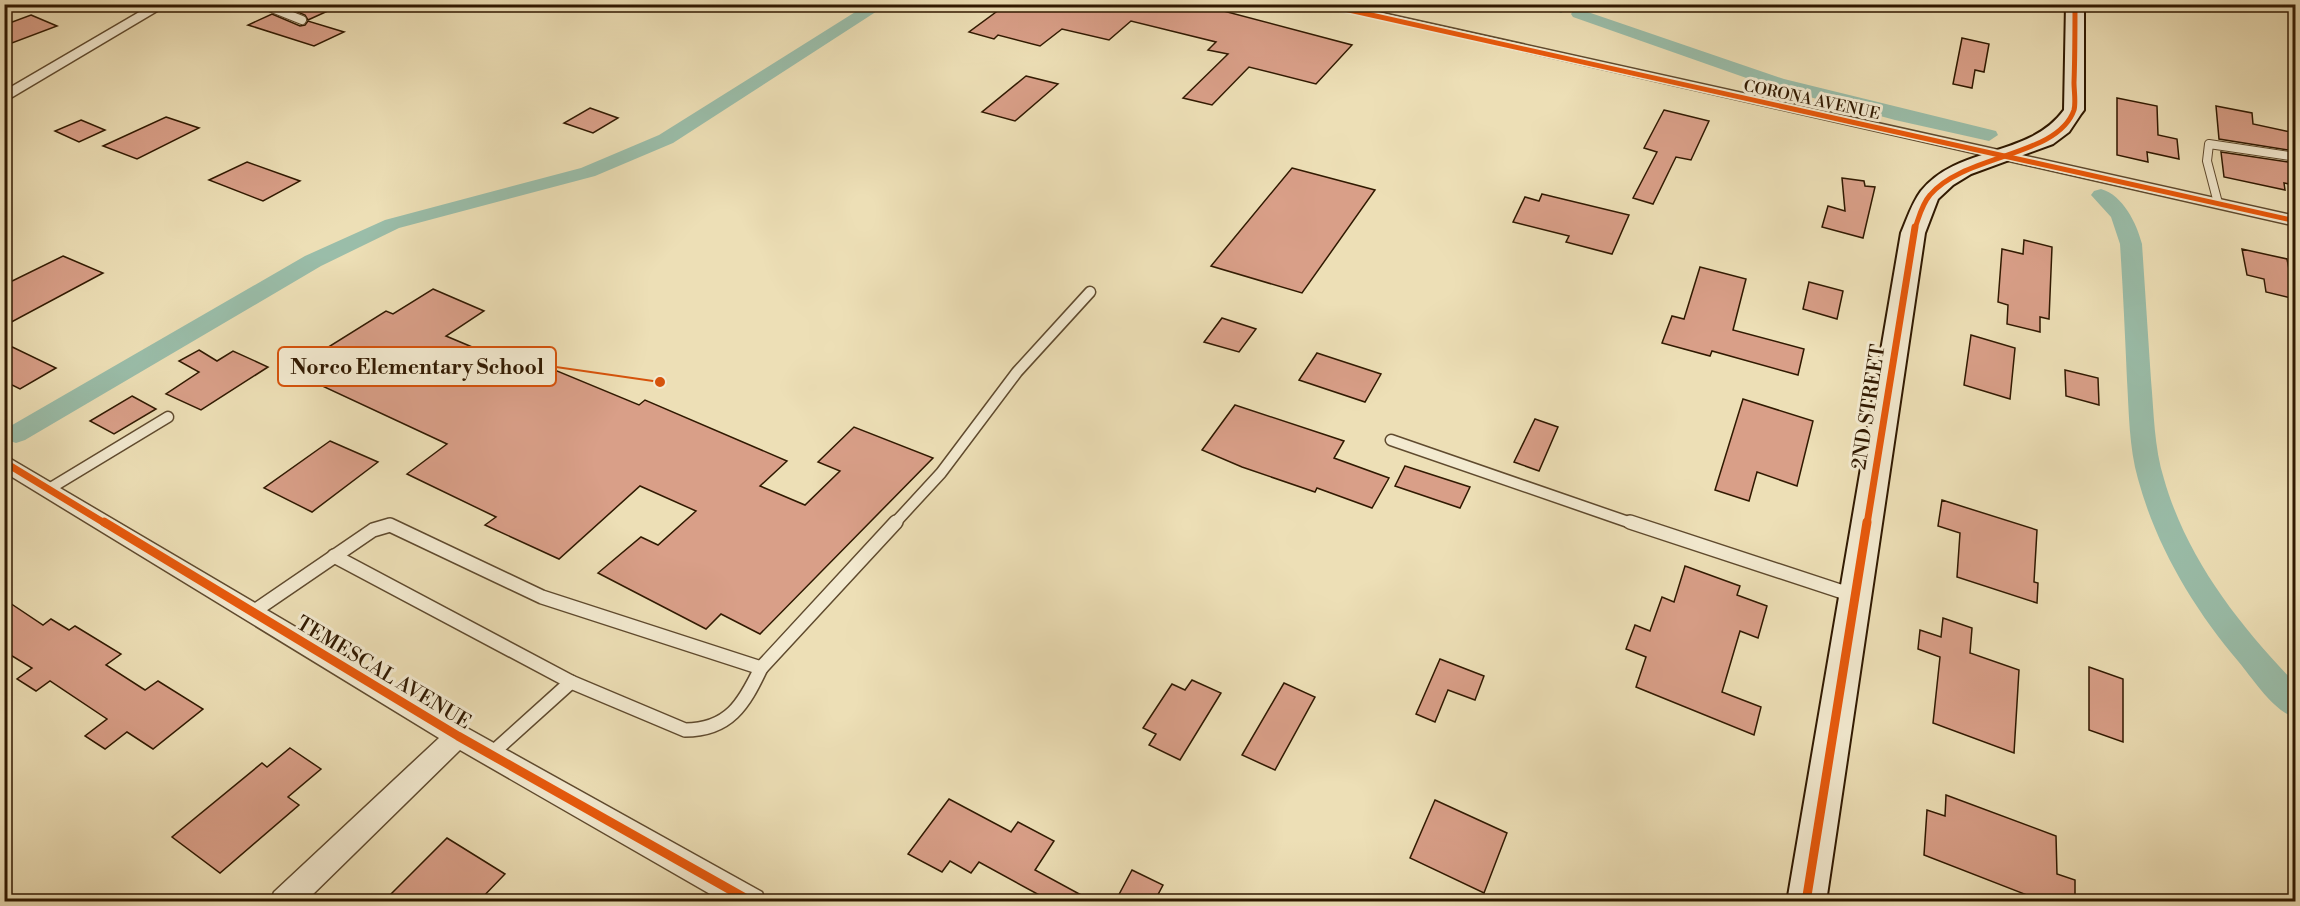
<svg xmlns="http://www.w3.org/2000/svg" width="2300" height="906" font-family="'Libre Bodoni',serif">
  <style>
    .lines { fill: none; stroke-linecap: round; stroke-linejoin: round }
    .canal { fill: #9abda9; fill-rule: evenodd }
    .building { fill: #d99f88; stroke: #301901; stroke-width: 1.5 }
    .lane-far2-casing { stroke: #5f4a2e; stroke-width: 10 }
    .lane-far1-casing { stroke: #5f4a2e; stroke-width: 13 }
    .lane-casing { stroke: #5f4a2e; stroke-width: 16 }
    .street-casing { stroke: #5f4a2e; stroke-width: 3 }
    .secondary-casing { stroke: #301901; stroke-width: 4 }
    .lane-far2 { stroke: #f3ead0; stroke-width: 8 }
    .lane-far1 { stroke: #f3ead0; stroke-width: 10 }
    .lane { stroke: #f3ead0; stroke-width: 13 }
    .street { fill: #f3ead0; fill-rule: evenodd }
    .secondary { fill: #f3ead0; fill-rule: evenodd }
    .cycleway-far2-casing { stroke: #f3ead0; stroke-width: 8 }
    .cycleway-far1-casing { stroke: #f3ead0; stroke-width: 10 }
    .cycleway-casing { stroke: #f3ead0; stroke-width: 13 }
    .cycleway-far2 { stroke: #e8590c; stroke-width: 5 }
    .cycleway-far1 { stroke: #e8590c; stroke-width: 7 }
    .cycleway { stroke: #e8590c; stroke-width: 9 }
    .labels { text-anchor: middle; stroke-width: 6; stroke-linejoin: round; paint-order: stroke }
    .far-street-label { font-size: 16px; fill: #301901; stroke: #f3ead0 }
    .street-label { font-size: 20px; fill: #301901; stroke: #f3ead0 }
    .leader { fill: none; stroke: #d6530b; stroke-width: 2 }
    .callout-dot { fill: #d6530b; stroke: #f3ead0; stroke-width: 2 }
    .callout { fill: #f3ead0; stroke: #d6530b; stroke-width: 2 }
    .callout-label { font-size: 21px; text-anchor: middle; font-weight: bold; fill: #301901 }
  </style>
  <rect width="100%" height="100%" fill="#eddfb6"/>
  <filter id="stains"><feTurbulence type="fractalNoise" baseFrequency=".00333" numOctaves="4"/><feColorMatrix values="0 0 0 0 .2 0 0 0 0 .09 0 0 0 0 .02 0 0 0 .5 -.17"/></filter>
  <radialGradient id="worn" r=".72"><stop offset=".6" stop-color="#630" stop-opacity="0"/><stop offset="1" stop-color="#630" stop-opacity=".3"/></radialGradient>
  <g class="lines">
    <g class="canal">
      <path d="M868,4H888L673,143L595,176L399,228L321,266L25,440L16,443L7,440L4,436L7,428L305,256L385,220L581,168L659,135Z"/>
      <path d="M1543,4H1567L1569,8L1561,13Z"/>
      <path d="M1579,9L1784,79L1996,131L1998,135L1989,141L1895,120L1772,87L1573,17L1571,14L1573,11Z"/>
      <path d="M2101,189C2123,195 2137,224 2142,244C2145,289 2148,335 2151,380C2154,413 2154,447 2164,479C2187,559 2239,625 2296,684V718C2272,710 2254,680 2238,661C2194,609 2156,546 2138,479C2129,447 2129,413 2127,380C2125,335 2123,289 2120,244L2111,217L2091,195L2094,191Z"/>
    </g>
  </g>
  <g class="building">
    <path d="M295,4H343L308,20L305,15L288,8Z"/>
    <path d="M1007,4H1197L1352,45L1316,84L1249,67L1212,105L1183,98L1228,54L1208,50L1216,42L1131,21L1109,40L1062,29L1040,46L998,35L994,39L969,32Z"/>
    <path d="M272,14L300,26L305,25L308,21L344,32L314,46L248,25Z"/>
    <path d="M31,15L57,26L4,46V25Z"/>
    <path d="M1962,38L1989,44L1984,72L1975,70L1972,88L1953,84Z"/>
    <path d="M1026,76L1058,84L1015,121L982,112Z"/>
    <path d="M2117,98L2157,106L2158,135L2177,139L2179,159L2147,152L2148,162L2117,155Z"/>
    <path d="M2216,106L2252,113L2253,124L2295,133V151L2219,139Z"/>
    <path d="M590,108L618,118L593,133L564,123Z"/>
    <path d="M1664,110L1709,121L1691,160L1676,157L1653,204L1633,198L1657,152L1644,148Z"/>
    <path d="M166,117L199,128L137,159L103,146Z"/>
    <path d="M81,120L105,130L79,142L55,131Z"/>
    <path d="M2221,152L2295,163V185L2284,183L2285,190L2224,177Z"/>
    <path d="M247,162L300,181L263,201L209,180Z"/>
    <path d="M1292,168L1375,190L1302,293L1211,266Z"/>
    <path d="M1842,178L1864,181L1865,186L1875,187L1863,238L1822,227L1828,206L1845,211Z"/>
    <path d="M1542,194L1629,215L1612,254L1566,242L1569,236L1513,222L1525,197L1539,201Z"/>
    <path d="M2024,240L2052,247L2049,319L2040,317V332L2007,324L2008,305L1998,302L2002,249L2023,254Z"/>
    <path d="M2242,249L2287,259L2295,299L2266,292L2264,279L2247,275Z"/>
    <path d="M63,256L103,273L4,326V285Z"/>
    <path d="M1700,267L1746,279L1733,330L1804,349L1798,375L1712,351L1710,356L1662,343L1672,316L1684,319Z"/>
    <path d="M1809,282L1843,291L1837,319L1803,309Z"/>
    <path d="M433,289L484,311L446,336L539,375L550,368L639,405L645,400L787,461L760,486L805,505L840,471L818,462L854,427L933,458L760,634L721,614L706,629L598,573L641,537L658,545L696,511L640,486L559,559L485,525L496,517L407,474L447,444L290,371L386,311L393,314Z"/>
    <path d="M1222,318L1256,329L1239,352L1204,342Z"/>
    <path d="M1971,335L2015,348L2010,399L1964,385Z"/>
    <path d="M4,343L56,368L20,389L4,381Z"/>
    <path d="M199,350L217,361L233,351L268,367L201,410L166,394L199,372L179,361Z"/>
    <path d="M1317,353L1381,374L1365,402L1299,380Z"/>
    <path d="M2065,370L2098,378L2099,405L2066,396Z"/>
    <path d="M132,396L156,409L114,434L90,421Z"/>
    <path d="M1743,399L1813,421L1797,486L1757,472L1749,501L1715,490Z"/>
    <path d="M1235,405L1344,441L1334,458L1389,478L1372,508L1317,488L1315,492L1242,467L1202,450Z"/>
    <path d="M1535,419L1558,427L1539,471L1514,462Z"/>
    <path d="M330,441L378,462L312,512L264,488Z"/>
    <path d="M1405,466L1470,487L1460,508L1395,486Z"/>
    <path d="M1942,500L2037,530L2034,582L2038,583L2037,603L1957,577L1960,533L1938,526Z"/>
    <path d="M1685,566L1740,586L1737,595L1767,606L1758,638L1740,631L1722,692L1761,707L1754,735L1636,687L1646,657L1626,649L1635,625L1650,631L1662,597L1674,602Z"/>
    <path d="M4,599L43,625L51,619L69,630L75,626L121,654L106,665L145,690L158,681L203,709L153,749L127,732L105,749L85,736L107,719L50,681L36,691L17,679L32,668L4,651Z"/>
    <path d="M1943,618L1972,628L1970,653L2019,670L2014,753L1933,723L1940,657L1918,649L1920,630L1941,637Z"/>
    <path d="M1440,659L1484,676L1475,700L1448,690L1435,722L1416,714Z"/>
    <path d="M2089,667L2123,679V742L2089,730Z"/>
    <path d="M1192,680L1221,693L1180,760L1149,745L1156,734L1143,728L1172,684L1185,690Z"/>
    <path d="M1284,683L1315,697L1275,770L1242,755Z"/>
    <path d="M290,748L321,769L288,797L299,805L220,873L172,837L262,763L267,767Z"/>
    <path d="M1946,795L2056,836L2057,874L2075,880V902H2045L1924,855L1927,810L1945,816Z"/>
    <path d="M949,799L1011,832L1018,822L1054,841L1035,870L1094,902H1052L979,862L971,873L950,861L942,872L908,854Z"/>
    <path d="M1435,800L1507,833L1484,893L1410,858Z"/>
    <path d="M447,838L505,874L478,902H383Z"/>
    <path d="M1132,870L1163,885L1154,902H1115Z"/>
  </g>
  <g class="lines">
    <g class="lane-far2-casing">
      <g id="lane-far2">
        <path d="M262,4L302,20"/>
        <path d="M2218,203L2207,161L2209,144L2296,157"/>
      </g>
    </g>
    <g class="lane-far1-casing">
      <g id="lane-far1">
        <path d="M1391,440L1634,524"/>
        <path d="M49,489L168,417"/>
        <path d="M894,524L941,473L1017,372L1090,292"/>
      </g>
    </g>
    <g class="lane-casing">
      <g id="lane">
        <path d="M1630,522L1852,595"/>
        <path d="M334,556L571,682"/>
        <path d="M253,612L373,530L390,525L542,597L761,668C744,704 729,730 685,730L571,682L491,754"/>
        <path d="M761,668L896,522"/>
      </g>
    </g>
    <g class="street-casing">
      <g id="street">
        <path d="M153,4H169L4,102V91Z"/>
        <path d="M1316,4H1342L2296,216V226Z"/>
        <path d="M4,455L467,728L762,892L766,902H724L460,750L305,902H270L274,892L439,738L4,472Z"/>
      </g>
    </g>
    <g class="secondary-casing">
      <path id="secondary" d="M2066,4H2084V110L2081,114L2069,132L2053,144L1971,174L1953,185L1938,199L1925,233L1826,902H1787L1901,233C1907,219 1912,203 1921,191C1958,145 2029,158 2064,110Z"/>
    </g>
    <use href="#lane-far2" class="lane-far2"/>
    <use href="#lane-far1" class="lane-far1"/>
    <use href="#lane" class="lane"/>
    <use href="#street" class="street"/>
    <use href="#secondary" class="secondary"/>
    <g class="cycleway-far2-casing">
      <g id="cycleway-far2">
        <path d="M1322,4L2296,221"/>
        <path d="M1915,228C1919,217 1922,204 1930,195C1964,154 2058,157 2074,110C2076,103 2074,90 2074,83C2075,56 2075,30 2075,4"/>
      </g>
    </g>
    <g class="cycleway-far1-casing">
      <g id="cycleway-far1">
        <path d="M4,462L106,524"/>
        <path d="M1867,524L1915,227"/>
      </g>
    </g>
    <g class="cycleway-casing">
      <g id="cycleway">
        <path d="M104,522L458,736L752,902"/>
        <path d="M1806,902L1867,522"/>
      </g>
    </g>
    <use href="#cycleway-far2" class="cycleway-far2"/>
    <use href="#cycleway-far1" class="cycleway-far1"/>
    <use href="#cycleway" class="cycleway"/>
  </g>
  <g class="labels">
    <g class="far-street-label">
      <text transform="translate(1812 99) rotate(12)" y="6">CORONA AVENUE</text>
    </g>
    <g class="street-label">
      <text transform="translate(1868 407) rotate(-81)" y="7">2ND STREET</text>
      <text transform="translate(384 672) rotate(31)" y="7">TEMESCAL AVENUE</text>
    </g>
  </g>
  <path class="leader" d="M660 382L556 367"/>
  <circle class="callout-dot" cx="660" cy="382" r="6"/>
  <rect class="callout" x="278" y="347" width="278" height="39" rx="6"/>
  <g class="callout-label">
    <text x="417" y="374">Norco Elementary School</text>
  </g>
  <rect width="2300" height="906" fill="none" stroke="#eddfb6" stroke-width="24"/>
  <rect x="6" y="6" width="2288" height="894" fill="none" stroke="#301901" stroke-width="3"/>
  <rect x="12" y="12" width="2276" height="882" fill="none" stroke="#301901" stroke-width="1.5"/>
  <rect width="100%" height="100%" filter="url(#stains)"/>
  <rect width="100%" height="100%" fill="url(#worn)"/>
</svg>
